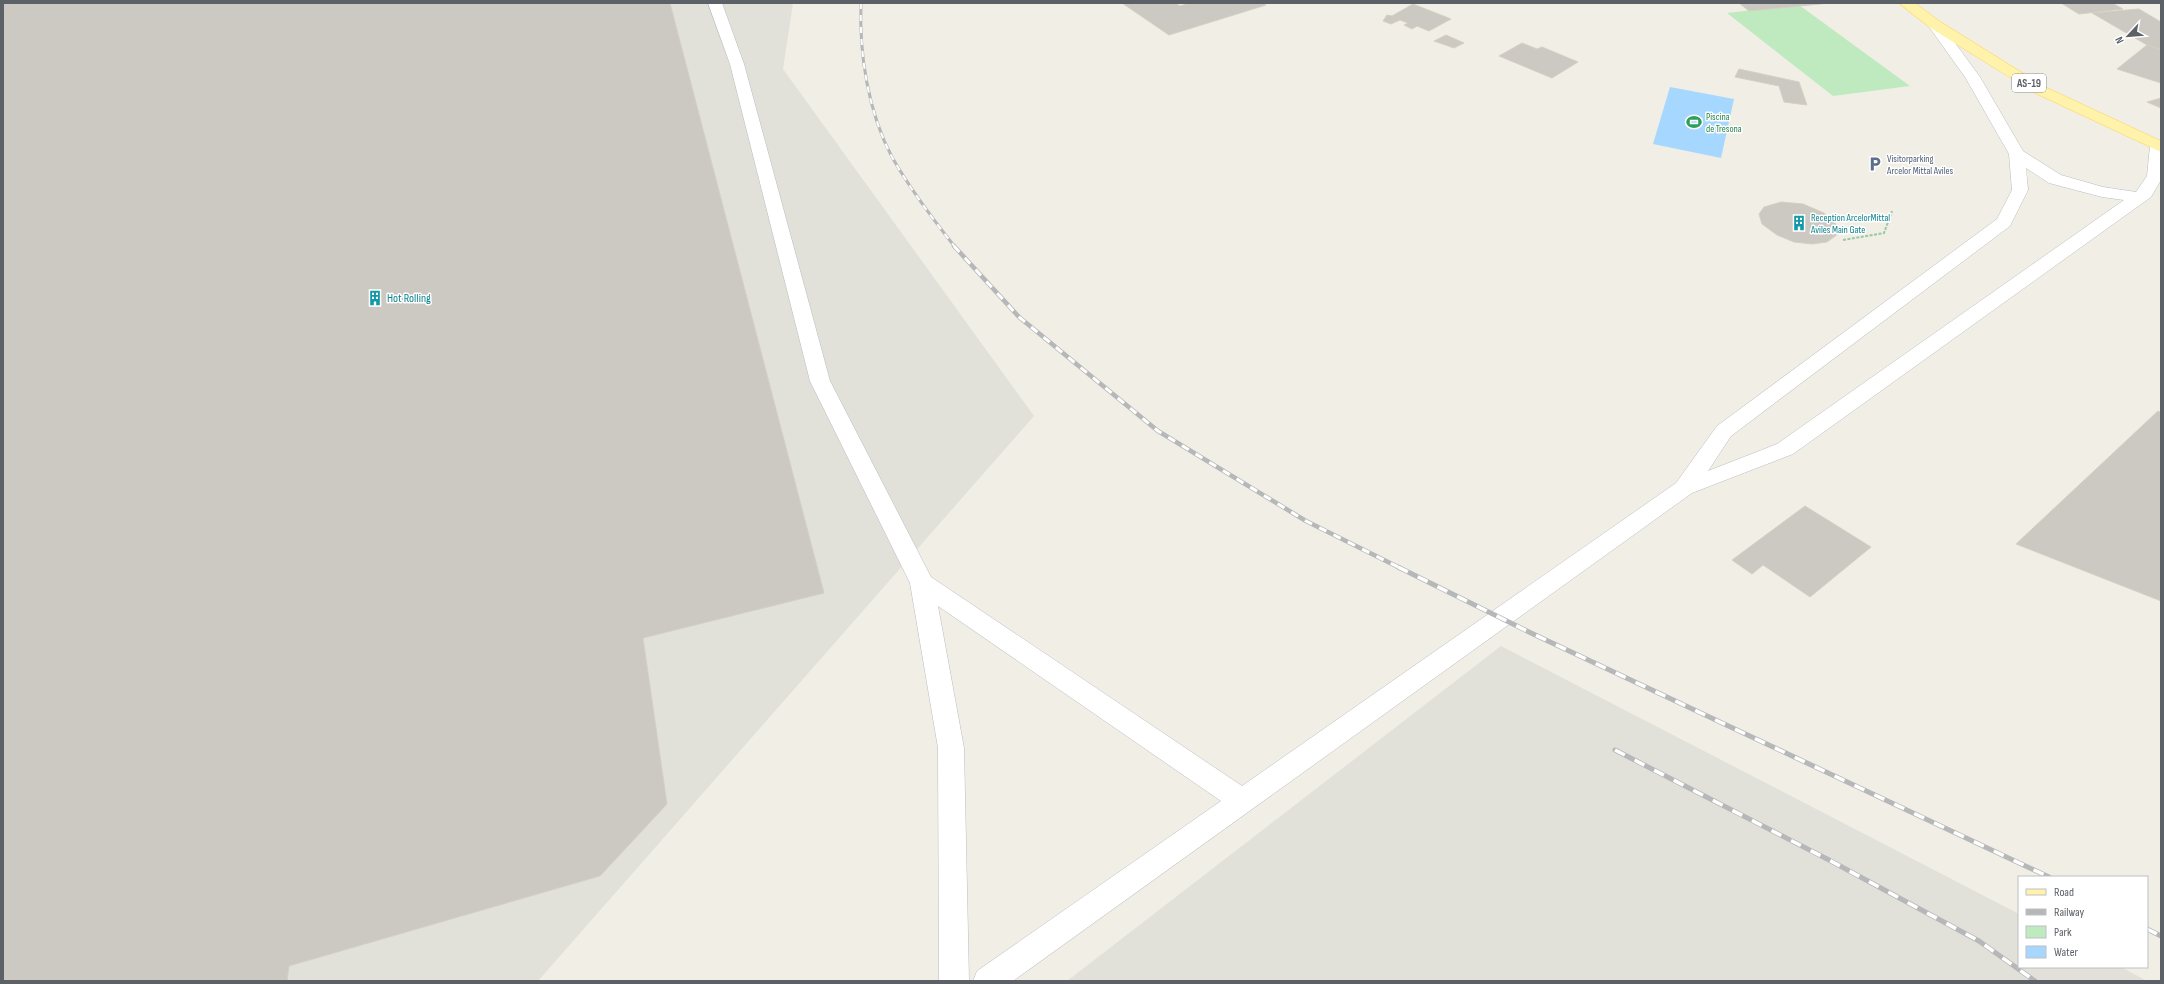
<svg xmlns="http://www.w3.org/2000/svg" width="2164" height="984" font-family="'Sofia Sans Condensed',sans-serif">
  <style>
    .industrial { fill: #e1e0d9 }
    .green { fill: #bfeac0 }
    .water { fill: #a6d7ff }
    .building { fill: #ccc8c2; stroke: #d6d0c2 }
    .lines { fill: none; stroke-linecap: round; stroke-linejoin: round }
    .minor-casing { stroke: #b9bdc2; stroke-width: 1 }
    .major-casing { stroke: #ffd14f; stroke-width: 1 }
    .path { stroke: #96caa6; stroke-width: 2; stroke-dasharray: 3 1.5; stroke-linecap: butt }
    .minor { fill: #fff; fill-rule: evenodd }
    .major { fill: #fff3ab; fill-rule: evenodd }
    .rail-far2-casing { stroke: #b6b7b8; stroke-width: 3 }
    .rail-far1-casing { stroke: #b6b7b8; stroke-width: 4.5 }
    .rail-casing { stroke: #b6b7b8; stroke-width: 5 }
    .rail-far2 { stroke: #fff; stroke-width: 2; stroke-dasharray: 6; stroke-linecap: butt }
    .rail-far1 { stroke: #fff; stroke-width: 3; stroke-dasharray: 8; stroke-linecap: butt }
    .rail { stroke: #fff; stroke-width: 3.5; stroke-dasharray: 11; stroke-linecap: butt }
    .labels { text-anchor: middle; stroke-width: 3; stroke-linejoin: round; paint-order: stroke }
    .far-leisure-label { font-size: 10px; fill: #27864d; stroke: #fff; text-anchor: start }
    .far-service-label { font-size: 10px; fill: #4e5e75; stroke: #fff; text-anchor: start }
    .far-culture-label { font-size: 10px; fill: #0d838f; stroke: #fff; text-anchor: start }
    .shield { fill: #fff; stroke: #8d9095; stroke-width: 1 }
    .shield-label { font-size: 11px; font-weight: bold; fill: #5c6167 }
    .culture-label { font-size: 12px; fill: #0d838f; stroke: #fff; text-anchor: start }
  </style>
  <rect width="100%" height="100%" fill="#f1eee5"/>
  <g class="industrial">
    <path d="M3,3H793L783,69L1034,416L538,981H3Z"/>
    <path d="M1501,646L2019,914V967H2121L2147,981H1067Z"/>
  </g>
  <path class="green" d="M1799,5L1910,86L1833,96L1727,13Z"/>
  <path class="water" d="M1670,87L1734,99L1721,158L1653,144Z"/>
  <g class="building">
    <path d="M3,3H670L824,593L643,638L667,804L600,876L289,966L287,981H3Z"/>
    <path d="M1122,3H1175L1180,6L1190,3H1262L1266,5L1169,35Z"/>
    <path d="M1739,3H1830L1749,11Z"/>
    <path d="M2061,3H2112L2123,9L2079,14Z"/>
    <path d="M1413,4L1451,19L1429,31L1417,26L1412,29L1404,25L1408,23L1400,20L1391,24L1383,21L1387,15L1392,16Z"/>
    <path d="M2139,9L2161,22V50L2147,45L2092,13Z"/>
    <path d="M1446,35L1464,43L1454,48L1434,41Z"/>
    <path d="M1522,43L1537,49L1542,47L1578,62L1552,78L1499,56Z"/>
    <path d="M2147,45L2161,50V83L2117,69Z"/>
    <path d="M1739,69L1799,82L1807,105L1784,102L1779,86L1735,77Z"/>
    <path d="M2161,98V108L2147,102Z"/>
    <path d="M1781,202L1803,204L1824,213L1837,225L1838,234L1827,242L1812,244L1794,242L1777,235L1762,224L1759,214L1764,207Z"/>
    <path d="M2158,411L2161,413V601L2016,544Z"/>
    <path d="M1805,506L1871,547L1810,597L1763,565L1752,574L1732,560Z"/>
  </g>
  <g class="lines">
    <g class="minor-casing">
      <path id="minor" d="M708,3H722L744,64L830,381L931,577L1242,786L1676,483L1717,426L1997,219L2012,190L2009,154L1965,77L1927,24L1929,21H1939L1980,77L2023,151L2061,175L2103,187L2136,192L2147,176L2150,146L2152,143L2161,142V180L2151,197L1793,454L1692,493L1013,981H973L977,971L1221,801L938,606L964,748L969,981H939L938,748L910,583L810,381L730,64ZM2026,168L2049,183L2102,197L2124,200L1777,444L1708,471L1731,436L2010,226L2028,190Z"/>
    </g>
    <g class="major-casing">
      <path id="major" d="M1899,3H1915L1939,21L2045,87L2161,141V152L2035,93L1929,27Z"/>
    </g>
    <path class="path" d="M1843,240L1884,233L1892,211"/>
    <use href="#minor" class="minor"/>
    <use href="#major" class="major"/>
    <g class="rail-far2-casing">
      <path id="rail-far2" d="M861,3C859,53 868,112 892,157C910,189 932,218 955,247"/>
    </g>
    <g class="rail-far1-casing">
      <path id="rail-far1" d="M954,246L1019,317L1158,431L1306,521L1400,568"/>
    </g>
    <g class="rail-casing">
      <g id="rail">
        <path d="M1398,567L1531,633L2049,877"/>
        <path d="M1615,750L1829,860L1979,941L2035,981"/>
        <path d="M2147,929L2161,936"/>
      </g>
    </g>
    <use href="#rail-far2" class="rail-far2"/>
    <use href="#rail-far1" class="rail-far1"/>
    <use href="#rail" class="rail"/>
  </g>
  <defs>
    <g id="stadium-bare" transform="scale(1.2)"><path d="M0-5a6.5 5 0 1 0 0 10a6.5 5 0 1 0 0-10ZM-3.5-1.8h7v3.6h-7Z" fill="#2e9e5b" stroke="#fff" stroke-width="2.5" paint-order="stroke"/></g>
    <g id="parking-bare" transform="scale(1.2)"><path d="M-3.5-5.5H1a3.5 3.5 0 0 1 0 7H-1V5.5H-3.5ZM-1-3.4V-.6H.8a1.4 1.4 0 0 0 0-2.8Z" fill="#5c6f8a" stroke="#fff" stroke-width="2.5" paint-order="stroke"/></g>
    <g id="building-bare" transform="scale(1.2)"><path d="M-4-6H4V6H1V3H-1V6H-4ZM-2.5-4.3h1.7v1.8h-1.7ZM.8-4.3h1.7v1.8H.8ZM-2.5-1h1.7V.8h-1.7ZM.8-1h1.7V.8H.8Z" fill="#0f9aa8" stroke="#fff" stroke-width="2.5" paint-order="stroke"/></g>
  </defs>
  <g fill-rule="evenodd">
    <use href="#stadium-bare" x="1694" y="122"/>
    <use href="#parking-bare" x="1875" y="164"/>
    <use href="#building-bare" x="1799" y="223"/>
    <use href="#building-bare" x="375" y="298"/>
  </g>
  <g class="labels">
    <g class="far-leisure-label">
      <text x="1706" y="120">Piscina<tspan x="1706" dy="12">de Tresona</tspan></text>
    </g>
    <g class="far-service-label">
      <text x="1887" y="162">Visitorparking<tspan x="1887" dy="12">Arcelor Mittal Aviles</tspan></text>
    </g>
    <g class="far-culture-label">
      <text x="1811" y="221">Reception ArcelorMittal<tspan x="1811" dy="12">Aviles Main Gate</tspan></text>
    </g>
    <rect class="shield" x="2012" y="74" width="34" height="18" rx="3"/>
    <g class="shield-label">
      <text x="2029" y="87">AS-19</text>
    </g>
    <g class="culture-label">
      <text x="387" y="302">Hot Rolling</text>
    </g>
  </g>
  <rect width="2164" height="984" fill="none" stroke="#5c6167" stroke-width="8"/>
  <rect x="2018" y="876" width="130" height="92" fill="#ffffff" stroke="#bec0c2"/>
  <rect x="2026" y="889" width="20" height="6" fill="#fff3ab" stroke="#bec0c2"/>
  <text x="2054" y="896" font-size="12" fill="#5c6167">Road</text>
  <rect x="2026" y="909" width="20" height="6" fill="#b6b7b8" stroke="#bec0c2"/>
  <text x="2054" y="916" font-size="12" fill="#5c6167">Railway</text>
  <rect x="2026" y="926" width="20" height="12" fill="#bfeac0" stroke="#bec0c2"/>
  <text x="2054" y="936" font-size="12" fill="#5c6167">Park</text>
  <rect x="2026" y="946" width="20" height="12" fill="#a6d7ff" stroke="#bec0c2"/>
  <text x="2054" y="956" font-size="12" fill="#5c6167">Water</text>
  <g transform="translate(2128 36) rotate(244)" stroke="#ffffff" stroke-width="3" paint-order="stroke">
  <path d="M0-3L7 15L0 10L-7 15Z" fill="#5c6167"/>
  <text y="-6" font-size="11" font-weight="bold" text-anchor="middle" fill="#5c6167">N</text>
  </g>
</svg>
